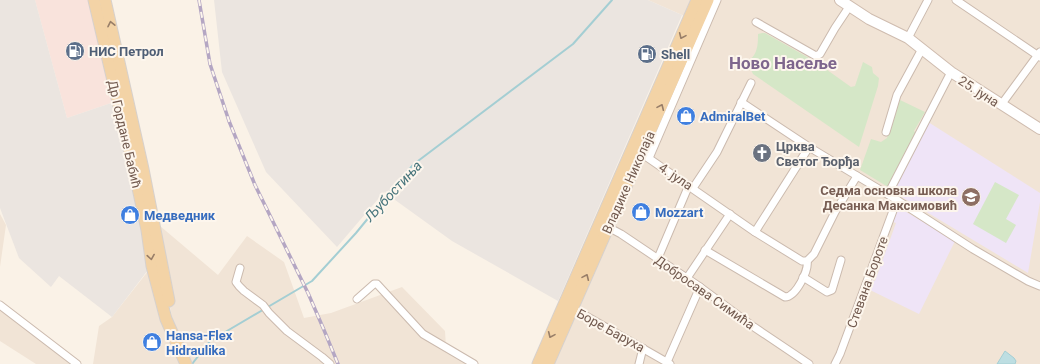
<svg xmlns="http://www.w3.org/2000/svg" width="1040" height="364" font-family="Roboto,sans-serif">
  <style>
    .residential { fill: #f1e4d6 }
    .commercial { fill: #f9e3dc }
    .industrial { fill: #ebe5e0 }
    .education { fill: #efe4f7 }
    .green { fill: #d5e7c7 }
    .water { fill: #bddee2; stroke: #a4ced3 }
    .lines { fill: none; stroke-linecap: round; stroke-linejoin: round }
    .stream { stroke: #a4ced3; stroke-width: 2 }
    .street-casing { stroke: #cbbaae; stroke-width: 9 }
    .secondary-casing { stroke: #cfbcaf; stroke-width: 12 }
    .primary-casing { stroke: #d7d1cd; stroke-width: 13 }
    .street { stroke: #fff; stroke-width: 7 }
    .secondary { stroke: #fff; stroke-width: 10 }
    .primary { stroke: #f3d3a6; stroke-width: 11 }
    .rail-casing { stroke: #b4a6c3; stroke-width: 3.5 }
    .rail { stroke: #fdf6ed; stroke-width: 2; stroke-dasharray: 6; stroke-linecap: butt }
    .oneway { stroke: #987e68 }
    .labels { text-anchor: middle; stroke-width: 4; stroke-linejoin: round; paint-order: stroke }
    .service-label { font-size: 13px; font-weight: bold; fill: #4e5e75; stroke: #fdf6ed; text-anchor: start }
    .street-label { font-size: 13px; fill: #71594e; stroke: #fdf6ed }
    .shop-label { font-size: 13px; font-weight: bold; fill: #366cbe; stroke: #fdf6ed; text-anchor: start }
    .worship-label { font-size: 13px; font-weight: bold; fill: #5b616d; stroke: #fdf6ed; text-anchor: start }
    .education-label { font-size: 13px; font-weight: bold; fill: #785e54; stroke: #fdf6ed; text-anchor: end }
    .water-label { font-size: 14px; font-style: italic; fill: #47757c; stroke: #fdf6ed }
    .district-label { font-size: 17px; font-weight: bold; fill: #7e668d; stroke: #fdf6ed }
  </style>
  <rect width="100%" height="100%" fill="#faf2e7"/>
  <g class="residential">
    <path d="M648,0H1040V364H548L689,18Z"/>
    <path d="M0,214L6,225L0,267Z"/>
    <path d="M153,220L218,275L247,236L284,262L304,318L331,313L402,287L445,331L446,347L474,364H93L99,326L112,317L152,266L174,327Z"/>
    <path d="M0,302L80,364H36L0,341Z"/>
  </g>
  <path class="commercial" d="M35,0H89L114,102L67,118Z"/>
  <g class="industrial">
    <path d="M0,0H35L67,118L114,102L151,266L112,317L59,276L51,287L19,258L0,208Z"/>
    <path d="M214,0H648L682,15L558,301L452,241L384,192L337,247L266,172L222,72Z"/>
  </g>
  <g class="education">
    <path d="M925,120L1040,193V202L1028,273L890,190Z"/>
    <path d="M898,210H903L955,241L919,314L868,289L871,280L875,281L896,223L893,222L896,212Z"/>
  </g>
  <g class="green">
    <path d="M762,33H765L816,62L851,87L855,86L863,62L872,67L873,73L879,78L878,86L859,147L753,74C744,55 752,63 756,51C758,46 758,39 758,34Z"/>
    <path d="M898,99L925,112L914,131L916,133L888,187L860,170L871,139L881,142L887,138Z"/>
    <path d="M995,182L1019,195L1006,219L1016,225L1006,243L973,224Z"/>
  </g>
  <path class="water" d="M1005,351L1014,358L1016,361L1015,364H997Z"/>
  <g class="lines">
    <path class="stream" d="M192,364L210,341L312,281L356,233L401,178L414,164L573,44L612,0"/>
    <g class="street-casing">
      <g id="street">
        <path d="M956,0L1040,57"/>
        <path d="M756,22L816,56L820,54L835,28L849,7"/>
        <path d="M908,38L928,0"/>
        <path d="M741,102L809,147L897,200L973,249L1028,281L1040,286"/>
        <path d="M1001,105L1040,52"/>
        <path d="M886,132L897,95L922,49"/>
        <path d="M641,153L755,232L802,261H807L814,254L835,212L857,176"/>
        <path d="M649,158L717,0"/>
        <path d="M693,188L717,152L751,83"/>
        <path d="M888,194L951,72"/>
        <path d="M606,226L621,234L700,287L754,327L809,364"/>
        <path d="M755,232L809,147"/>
        <path d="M705,250L785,297C796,297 809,270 807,261"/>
        <path d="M658,258L689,185"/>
        <path d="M240,268L236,282L239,286L244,291L263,305L269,313L287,331L322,357L330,364"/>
        <path d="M803,277L827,292L832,290L841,260"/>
        <path d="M687,278L730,214"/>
        <path d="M357,299L374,284H377L423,334L474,364"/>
        <path d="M0,305L77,364"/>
        <path d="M572,308L670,364"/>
        <path d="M667,362L700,287"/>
        <path d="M639,364L643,348"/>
        <path d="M835,364L840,354L897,200"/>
      </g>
    </g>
    <g class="secondary-casing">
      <path id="secondary" d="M840,0L869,19L908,38L951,72L1040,129"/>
    </g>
    <g class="primary-casing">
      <g id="primary">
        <path d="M94,0L135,174L147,230L152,266L166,319L186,364"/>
        <path d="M105,0L143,169L169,301"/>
        <path d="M538,364L697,0"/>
        <path d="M548,364L708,0"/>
      </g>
    </g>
    <use href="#street" class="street"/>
    <use href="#secondary" class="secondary"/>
    <use href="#primary" class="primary"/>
    <g class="rail-casing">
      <path id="rail" d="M199,0L210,64L229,121L255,185L308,293L324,330L338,364"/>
    </g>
    <use href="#rail" class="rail"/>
  </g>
  <defs><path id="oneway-chevron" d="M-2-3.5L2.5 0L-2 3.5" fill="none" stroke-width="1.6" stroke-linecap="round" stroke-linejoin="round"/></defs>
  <g class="oneway">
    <use href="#oneway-chevron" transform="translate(111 24) rotate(-102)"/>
    <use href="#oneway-chevron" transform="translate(682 36) rotate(114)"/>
    <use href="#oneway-chevron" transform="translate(661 107) rotate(-66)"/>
    <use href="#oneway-chevron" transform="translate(151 257) rotate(81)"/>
    <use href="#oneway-chevron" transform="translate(586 277) rotate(-66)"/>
    <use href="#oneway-chevron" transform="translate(551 335) rotate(114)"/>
  </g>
  <defs>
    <g id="fuel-disc" transform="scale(1)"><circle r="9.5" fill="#5c6f8a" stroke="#fdf6ed"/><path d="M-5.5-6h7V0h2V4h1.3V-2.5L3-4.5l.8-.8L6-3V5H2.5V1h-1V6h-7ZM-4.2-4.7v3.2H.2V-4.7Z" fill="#fff"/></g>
    <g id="shop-disc" transform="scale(1)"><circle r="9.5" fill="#3f7fe0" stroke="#fdf6ed"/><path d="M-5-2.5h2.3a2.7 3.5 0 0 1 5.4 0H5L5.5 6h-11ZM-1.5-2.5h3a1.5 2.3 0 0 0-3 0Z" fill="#fff"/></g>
    <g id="church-disc" transform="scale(1)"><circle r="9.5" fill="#6b7280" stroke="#fdf6ed"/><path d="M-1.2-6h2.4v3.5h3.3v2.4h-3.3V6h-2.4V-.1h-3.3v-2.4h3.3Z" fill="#fff"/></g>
    <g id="school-disc" transform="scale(1)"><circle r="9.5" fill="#8d6e63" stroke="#fdf6ed"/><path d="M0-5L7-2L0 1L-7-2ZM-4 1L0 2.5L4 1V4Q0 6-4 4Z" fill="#fff"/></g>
  </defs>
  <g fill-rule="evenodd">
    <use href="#fuel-disc" x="75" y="51"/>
    <use href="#fuel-disc" x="647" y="54"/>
    <use href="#shop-disc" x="686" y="116"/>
    <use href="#church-disc" x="762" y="153"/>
    <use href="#school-disc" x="971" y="197"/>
    <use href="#shop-disc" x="641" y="212"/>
    <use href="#shop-disc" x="130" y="215"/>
    <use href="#shop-disc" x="152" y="342"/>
  </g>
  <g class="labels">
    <g class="service-label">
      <text x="89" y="56">НИС Петрол</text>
      <text x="661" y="59">Shell</text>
    </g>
    <g class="street-label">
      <text transform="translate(979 91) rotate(33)" y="5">25. јуна</text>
      <text transform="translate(125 134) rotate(77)" y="5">Др Гордане Бабић</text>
      <text transform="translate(676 176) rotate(34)" y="5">4. јула</text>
      <text transform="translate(628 182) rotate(-66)" y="5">Владике Николаја</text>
      <text transform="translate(867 282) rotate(-70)" y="5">Стевана Бороте</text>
      <text transform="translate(705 292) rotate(35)" y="5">Добросава Симића</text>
      <text transform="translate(611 330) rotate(29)" y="5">Боре Баруха</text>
    </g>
    <g class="shop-label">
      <text x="700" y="121">AdmiralBet</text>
      <text x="655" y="217">Mozzart</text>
      <text x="144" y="220">Медведник</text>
      <text x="166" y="340">Hansa-Flex<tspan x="166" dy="15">Hidraulika</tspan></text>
    </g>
    <g class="worship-label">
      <text x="776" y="151">Црква<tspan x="776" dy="15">Светог Ђорђа</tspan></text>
    </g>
    <g class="education-label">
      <text x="957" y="195">Седма основна школа<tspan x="957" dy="15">Десанка Максимовић</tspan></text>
    </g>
    <g class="water-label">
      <text transform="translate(393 191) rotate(-47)" y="5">Љубостиња</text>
    </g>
    <g class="district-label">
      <text x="783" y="69">Ново Насеље</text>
    </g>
  </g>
</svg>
